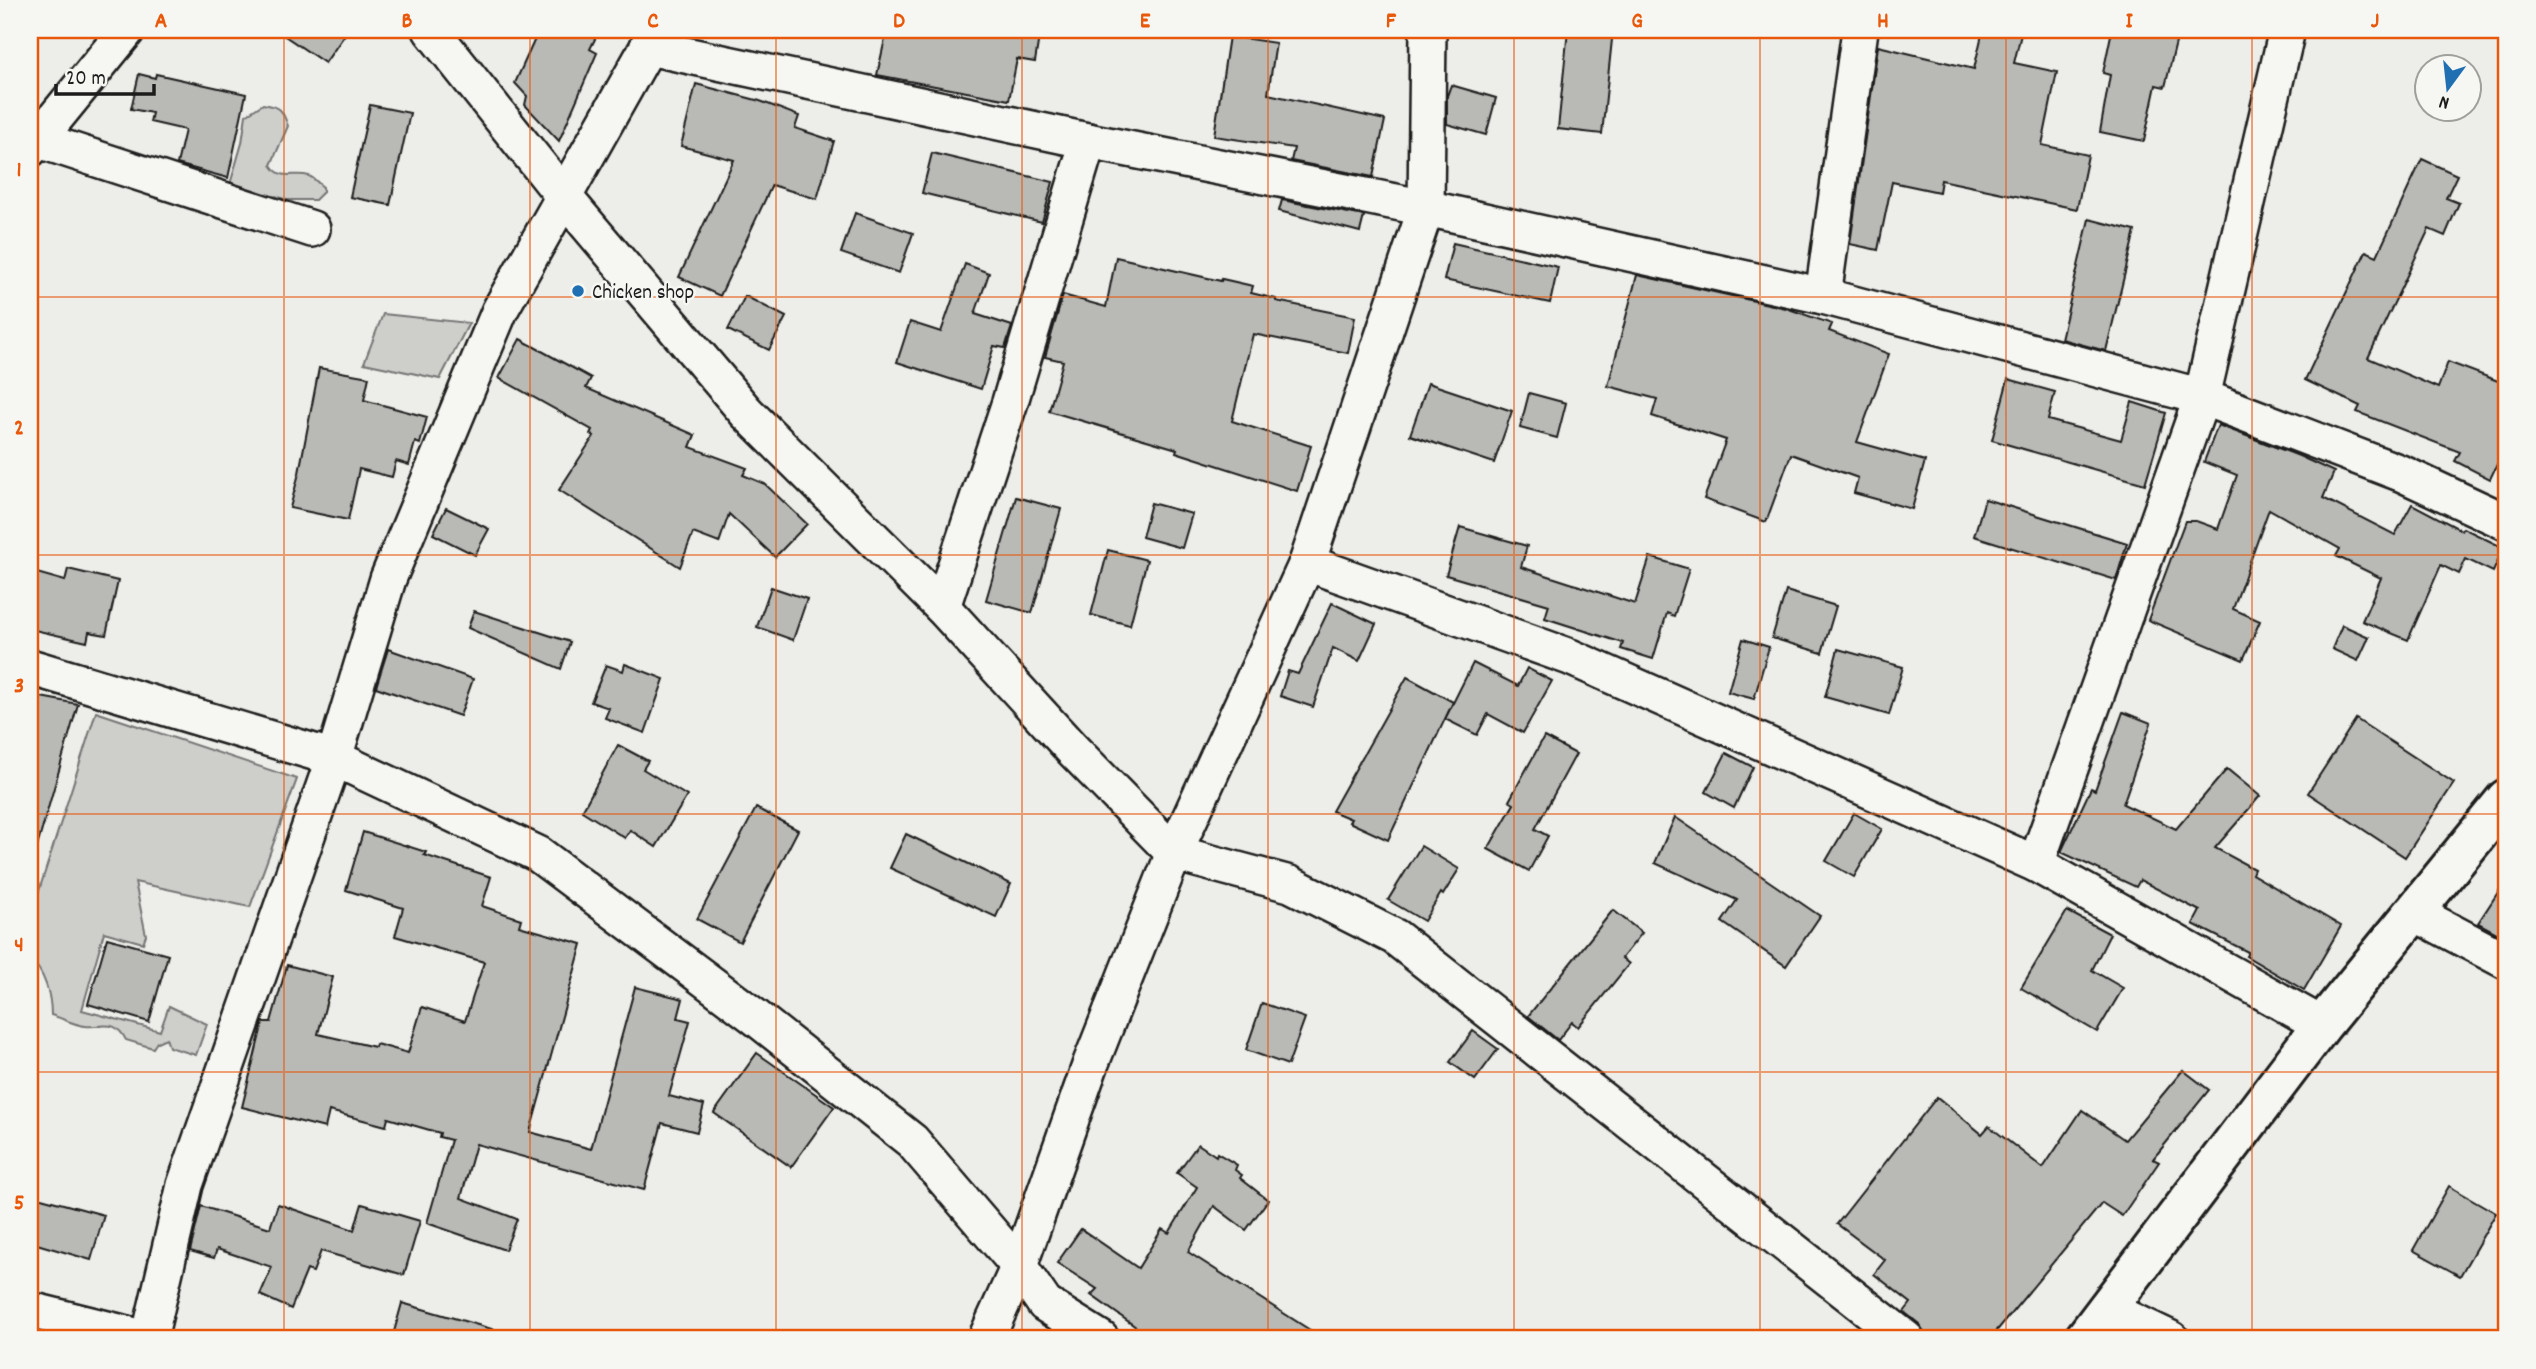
<svg xmlns="http://www.w3.org/2000/svg" width="2536" height="1369" font-family="Dekko,sans-serif">
  <style>
    .green { fill: #cececb; stroke: #757574; stroke-width: 2 }
    .building { fill: #b9b9b6; stroke: #1c1c1c; stroke-width: 2 }
    .lines { fill: none; stroke-linecap: round; stroke-linejoin: round }
    .street-casing { stroke: #1c1c1c; stroke-width: 40 }
    .secondary-casing { stroke: #1c1c1c; stroke-width: 44 }
    .street { stroke: #f6f6f2; stroke-width: 35 }
    .secondary { stroke: #f6f6f2; stroke-width: 38 }
    .grid { fill: none; stroke: #e8590c; stroke-width: 2; stroke-opacity: 0.55 }
    .poi-dot { fill: #1f6fb2; stroke: #f6f6f2; stroke-width: 2.5 }
    .labels { text-anchor: middle; stroke-width: 5; stroke-linejoin: round; paint-order: stroke }
    .poi-label { font-size: 21px; fill: #1c1c1c; stroke: #f6f6f2; text-anchor: start }
    .neatline { fill: none; stroke: #e8590c; stroke-width: 2.5 }
    .grid-label { font-size: 23px; text-anchor: middle; font-weight: bold; fill: #e8590c }
  </style>
  <rect width="100%" height="100%" fill="#edede9"/>
  <filter id="ink" filterUnits="userSpaceOnUse"><feTurbulence type="fractalNoise" baseFrequency=".0143" numOctaves="2"/><feDisplacementMap in="SourceGraphic" scale="14" xChannelSelector="R" yChannelSelector="G"/><feConvolveMatrix kernelMatrix="1 2 1 2 8 2 1 2 1" color-interpolation-filters="sRGB"/></filter>
  <g filter="url(#ink)">
    <g class="green">
      <path d="M263,104C281,107 282,109 288,126L271,165C282,182 294,171 309,176C314,178 319,184 323,187V192L315,200H287L276,196L262,203L229,188L242,143L246,115Z"/>
      <path d="M383,314L469,323L440,379L364,363Z"/>
      <path d="M96,712L297,779L250,907L135,882L146,935L143,943L104,932L82,1010L160,1031L169,1006L207,1024L196,1055L169,1047L166,1038L157,1042L153,1048L126,1040C114,1018 105,1028 85,1026C74,1025 62,1018 51,1015C51,996 45,972 30,959V919Z"/>
    </g>
    <g class="building">
      <path d="M276,30H348L325,63Z"/>
      <path d="M539,30H578L596,37L590,49L597,53L559,141L525,105L527,96L515,83Z"/>
      <path d="M887,30H1040L1035,62L1017,59L1009,100L877,75Z"/>
      <path d="M1568,30H1613L1602,134L1558,129Z"/>
      <path d="M1983,30H2022L2014,63L2057,72L2042,145L2088,155L2077,209L1941,180L1939,192L1892,182L1878,250L1850,244L1878,46L1974,69Z"/>
      <path d="M2112,30H2179L2165,87L2156,85L2144,141L2100,132L2110,75L2103,73Z"/>
      <path d="M1229,36L1276,43L1268,94L1385,120L1373,177L1291,161L1294,148L1214,136Z"/>
      <path d="M139,74L155,78L156,74L246,94L228,178L177,164L185,130L150,122L152,113L131,109Z"/>
      <path d="M696,84L760,101L799,116L795,128L834,141L817,199L772,185L720,296L679,277L734,160L681,146Z"/>
      <path d="M1451,85L1496,98L1486,135L1447,124V96Z"/>
      <path d="M370,105L410,113L390,205L350,197Z"/>
      <path d="M932,153L1053,182L1042,222L922,193Z"/>
      <path d="M2422,159L2457,175L2446,198L2459,203L2445,236L2429,229L2368,358L2438,388L2448,362L2506,384V446L2490,479L2455,461L2460,452L2357,412L2360,406L2305,380L2366,251L2377,256Z"/>
      <path d="M1282,200L1364,216L1360,232L1279,211Z"/>
      <path d="M855,213L913,233L899,273L841,253Z"/>
      <path d="M2089,219L2135,231L2106,351L2061,339Z"/>
      <path d="M1453,243L1558,267L1550,303L1444,280Z"/>
      <path d="M1116,257L1221,281L1222,279L1253,286L1251,293L1276,299V301L1355,317L1348,353L1253,334L1232,421L1311,446L1297,491L1176,452L1177,449L1049,411L1063,361L1045,357L1063,295L1106,307Z"/>
      <path d="M965,264L989,273L975,314L1012,326L1005,348L994,346L981,389L897,362L910,322L941,332Z"/>
      <path d="M1637,275L1786,308L1832,324L1829,331L1889,354L1857,442L1925,461L1912,509L1854,493L1858,478L1791,454L1766,522L1704,499L1726,440L1652,416L1657,399L1608,386Z"/>
      <path d="M745,296L786,317L769,350L728,330Z"/>
      <path d="M520,339L591,378L586,388L695,435L690,447L747,468L743,475L765,484L807,524L775,557L729,514L719,543L693,533L680,567L559,490L594,436L590,434L592,430L499,378Z"/>
      <path d="M319,368L369,377L364,400L427,417L420,444L415,442L409,465L396,461L392,477L359,469L348,520L290,508L299,473Z"/>
      <path d="M2008,379L2055,392L2048,420L2121,440L2132,402L2166,413L2145,484L1992,440Z"/>
      <path d="M1428,383L1512,411L1494,463L1410,435Z"/>
      <path d="M1529,393L1566,403L1557,438L1520,428Z"/>
      <path d="M2218,425L2299,456L2334,472L2323,498L2395,535L2412,504L2461,530L2463,528L2504,548L2493,572L2466,559L2459,574L2441,565L2408,640L2362,621L2381,578L2336,556L2340,549L2269,509L2233,609L2260,621L2243,660L2148,620L2185,521H2196L2218,529L2237,475L2204,462Z"/>
      <path d="M1016,497L1061,509L1032,613L986,600Z"/>
      <path d="M1985,499L2127,543L2116,580L1974,536Z"/>
      <path d="M1151,503L1192,514L1182,548L1142,537Z"/>
      <path d="M446,508L489,529L475,555L433,534Z"/>
      <path d="M1460,527L1527,546L1521,567L1635,604L1650,557L1689,569L1674,616L1667,613L1653,659L1621,649L1623,643L1545,618L1549,605L1446,575Z"/>
      <path d="M1108,550L1147,560L1130,625L1091,615Z"/>
      <path d="M68,569L118,581L106,635L89,632L87,642L30,629V571L65,581Z"/>
      <path d="M771,587L807,599L793,640L757,627Z"/>
      <path d="M1786,591L1836,606L1822,653L1772,638Z"/>
      <path d="M1332,603L1376,624L1359,661L1333,648L1313,707L1280,696L1288,671L1298,674Z"/>
      <path d="M474,611L570,642L561,669L468,628Z"/>
      <path d="M2342,625L2369,637L2358,661L2332,649Z"/>
      <path d="M1743,639L1769,647L1754,699L1728,692Z"/>
      <path d="M388,649L473,679L460,716L376,687Z"/>
      <path d="M1838,649L1903,667L1889,715L1825,697Z"/>
      <path d="M1473,663L1518,686L1527,668L1552,681L1523,733L1488,714L1477,735L1445,719Z"/>
      <path d="M625,664L664,679L645,733L605,718L609,708L591,702L606,665L623,671Z"/>
      <path d="M1407,677L1453,702L1388,840L1349,822L1351,819L1332,811Z"/>
      <path d="M30,695L78,704L37,847L30,846Z"/>
      <path d="M2123,712L2151,723L2123,804L2176,829L2227,769L2260,796L2215,848L2254,869L2252,874L2341,926L2304,990L2246,956L2248,952L2193,924L2200,911L2140,880L2136,887L2061,852L2091,788L2095,790Z"/>
      <path d="M2356,719L2454,783L2405,857L2308,793Z"/>
      <path d="M1544,737L1576,754L1535,829L1548,836L1529,871L1488,849L1514,804L1509,801Z"/>
      <path d="M618,745L648,761L643,769L687,796L656,847L630,830L625,838L582,811Z"/>
      <path d="M1726,753L1753,767L1734,808L1706,792Z"/>
      <path d="M756,808L798,830L740,942L697,919Z"/>
      <path d="M1854,813L1882,829L1854,877L1826,861Z"/>
      <path d="M1675,817L1820,916L1786,966L1722,922L1737,900L1655,863Z"/>
      <path d="M363,832L426,852L424,855L491,877L482,906L521,919L519,926L582,944L530,1132L591,1149L635,987L683,999L678,1018L690,1021L669,1096L704,1105L697,1132L662,1123L644,1190L476,1144L461,1198L517,1219L505,1250L427,1223L451,1140L439,1137L440,1133L388,1118L386,1126L329,1111L325,1128L242,1107L263,1022H271L287,965L333,977L318,1034L375,1047L376,1044L408,1053L422,1007L465,1021L484,962L395,936L403,908L346,890Z"/>
      <path d="M906,834L1011,884L996,917L890,868Z"/>
      <path d="M1421,846L1459,869L1443,895L1441,893L1424,921L1388,900Z"/>
      <path d="M2506,880V938L2478,923Z"/>
      <path d="M1613,910L1642,933L1622,958L1629,964L1578,1027L1572,1022L1558,1040L1528,1016Z"/>
      <path d="M2067,911L2110,934L2092,970L2123,988L2097,1032L2021,988Z"/>
      <path d="M107,938L168,955L149,1022L88,1004Z"/>
      <path d="M1262,1003L1305,1018L1288,1065L1246,1050Z"/>
      <path d="M1473,1031L1498,1049L1475,1080L1450,1062Z"/>
      <path d="M757,1053L834,1107L791,1167L714,1113Z"/>
      <path d="M2183,1070L2209,1090L2153,1159L2159,1162L2122,1216L2102,1203L1990,1339H1928L1919,1324L1904,1312L1911,1303L1874,1274L1885,1260L1837,1224L1937,1097L1982,1134L1989,1126L2043,1168L2082,1110L2125,1140Z"/>
      <path d="M1198,1144L1216,1156L1217,1153L1237,1165L1235,1170L1242,1175L1240,1178L1268,1200L1246,1230L1214,1206L1188,1252L1324,1339H1153L1091,1295L1097,1289L1057,1263L1081,1229L1138,1268L1162,1229L1169,1233L1197,1187L1177,1173Z"/>
      <path d="M2449,1186L2496,1213L2460,1276L2413,1250Z"/>
      <path d="M30,1195L104,1215L91,1260L30,1242Z"/>
      <path d="M278,1204L354,1230L362,1204L420,1221L404,1275L321,1251L313,1272L307,1270L291,1309L260,1295L272,1267L217,1249L214,1258L190,1251L201,1206L270,1228Z"/>
      <path d="M402,1303L502,1332L501,1339H392Z"/>
    </g>
    <g class="lines">
      <g class="street-casing">
        <g id="street">
          <path d="M431,30L565,198L746,412L942,607L1072,749L1174,853L1290,884L1395,937L1906,1339"/>
          <path d="M648,47L1088,141L1426,208L1823,296L2202,397L2403,474L2506,522"/>
          <path d="M36,139L312,229"/>
          <path d="M30,149L127,30"/>
          <path d="M1823,296L1860,30"/>
          <path d="M1307,563L1570,657L2036,864L2322,1025"/>
          <path d="M942,607L1010,402L1088,141"/>
          <path d="M30,667L334,758L538,854L754,1016L912,1141L1019,1266L1045,1304L1101,1339"/>
          <path d="M2036,864L2202,397L2287,30"/>
          <path d="M2413,912L2506,961"/>
          <path d="M2106,1308L2171,1339"/>
          <path d="M30,1310L147,1339"/>
          <path d="M149,1339L185,1185L334,758L388,579L500,310L648,47L653,30"/>
          <path d="M986,1339L1019,1266L1091,1063L1174,853L1307,563L1426,208L1428,30"/>
        </g>
      </g>
      <g class="secondary-casing">
        <path id="secondary" d="M2084,1339L2322,1025L2506,799"/>
      </g>
      <use href="#street" class="street"/>
      <use href="#secondary" class="secondary"/>
    </g>
  </g>
  <path class="grid" d="M284,30V1339M530,30V1339M776,30V1339M1022,30V1339M1268,30V1339M1514,30V1339M1760,30V1339M2006,30V1339M2252,30V1339M30,297H2506M30,555H2506M30,814H2506M30,1072H2506"/>
  <circle class="poi-dot" cx="578" cy="291" r="7"/>
  <g class="labels">
    <g class="poi-label">
      <text x="592" y="298">Chicken shop</text>
    </g>
  </g>
  <rect width="2536" height="1369" fill="none" stroke="#f6f6f2" stroke-width="77"/>
  <g transform="translate(2448 88) rotate(195)"><circle r="33" fill="#f6f6f2" stroke="#9f9f9c" stroke-width="2"/>
  <path d="M0-5L12 26L0 18L-12 26Z" fill="#1f6fb2"/>
  <text y="-10" font-size="19" font-weight="bold" text-anchor="middle" fill="#1c1c1c">N</text>
  </g>
  <path d="M56 84v10h98v-10" fill="none" stroke="#1c1c1c" stroke-width="3.5"/>
  <text x="66" y="84" font-size="21" fill="#1c1c1c" stroke="#f6f6f2" stroke-width="5" paint-order="stroke">20 m</text>
  <rect x="38" y="38" width="2460" height="1292" class="neatline"/>
  <g class="grid-label">
    <text x="161" y="27">A</text>
    <text x="407" y="27">B</text>
    <text x="653" y="27">C</text>
    <text x="899" y="27">D</text>
    <text x="1145" y="27">E</text>
    <text x="1391" y="27">F</text>
    <text x="1637" y="27">G</text>
    <text x="1883" y="27">H</text>
    <text x="2129" y="27">I</text>
    <text x="2375" y="27">J</text>
    <text x="19" y="176">1</text>
    <text x="19" y="434">2</text>
    <text x="19" y="692">3</text>
    <text x="19" y="951">4</text>
    <text x="19" y="1209">5</text>
  </g>
</svg>
